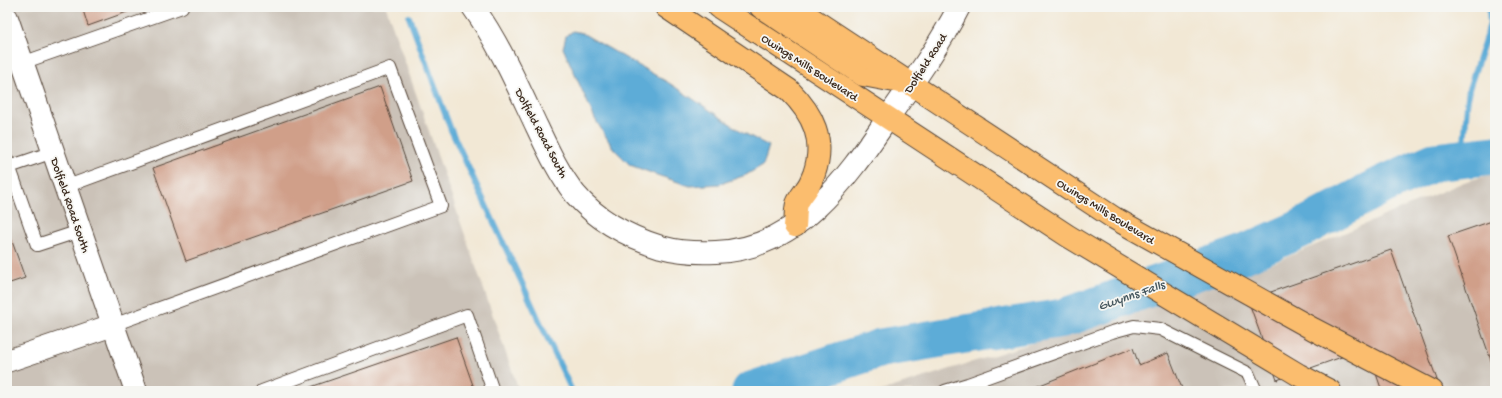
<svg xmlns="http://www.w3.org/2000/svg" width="1502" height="398" font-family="'Gochi Hand',sans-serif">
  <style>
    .industrial { fill: #cbc2b8 }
    .water { fill: #5dacd7; stroke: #4c6b7a }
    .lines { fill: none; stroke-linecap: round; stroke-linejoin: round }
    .stream { stroke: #5dacd7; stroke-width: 6 }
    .river { stroke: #5dacd7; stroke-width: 39 }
    .building { fill: #d09f89 }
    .service-casing { stroke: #564639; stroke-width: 14 }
    .minor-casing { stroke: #564639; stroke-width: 24 }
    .primary-casing { stroke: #564639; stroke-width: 24 }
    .service { stroke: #fff; stroke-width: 12 }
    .minor { stroke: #fff; stroke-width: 22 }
    .primary { stroke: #fbbd6e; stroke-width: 22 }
    .labels { text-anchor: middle; stroke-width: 3.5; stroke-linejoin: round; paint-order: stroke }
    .street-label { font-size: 12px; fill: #3b2a1e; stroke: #f6f6f2 }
    .water-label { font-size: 13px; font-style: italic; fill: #47585f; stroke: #f6f6f2 }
  </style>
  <rect width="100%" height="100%" fill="#f6f6f2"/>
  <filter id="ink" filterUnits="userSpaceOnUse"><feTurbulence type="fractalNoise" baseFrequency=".025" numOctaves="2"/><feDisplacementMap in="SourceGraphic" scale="8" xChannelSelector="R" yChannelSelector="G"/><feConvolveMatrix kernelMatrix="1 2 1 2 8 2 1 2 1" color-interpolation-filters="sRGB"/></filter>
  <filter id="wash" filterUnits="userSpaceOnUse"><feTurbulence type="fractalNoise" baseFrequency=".012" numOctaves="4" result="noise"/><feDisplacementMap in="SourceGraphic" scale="16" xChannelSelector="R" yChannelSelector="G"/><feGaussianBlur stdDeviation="0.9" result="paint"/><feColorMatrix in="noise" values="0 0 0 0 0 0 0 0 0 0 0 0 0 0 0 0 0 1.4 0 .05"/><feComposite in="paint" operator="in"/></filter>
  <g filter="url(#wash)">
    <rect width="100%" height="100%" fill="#f2e8d5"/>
    <g class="industrial">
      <path d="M7,7H386L519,391H7Z"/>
      <path d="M1495,173V391H881L1127,313L1271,264L1464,182Z"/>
    </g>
    <path class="water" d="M573,31L582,33L669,83L744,133L769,146L763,165L746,175L720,184L690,186L657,175L630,165L613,148L595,119L563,48L566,36Z"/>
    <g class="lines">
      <g class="stream">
        <path d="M409,17L451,130L572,391"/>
        <path d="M1463,159L1467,105L1469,89L1490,24L1489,7"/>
      </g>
      <path class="river" d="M751,391L881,348L1063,318L1242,255L1298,230L1383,185L1434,162L1495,155"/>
    </g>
    <g id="blocks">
      <g class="building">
        <path d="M82,7H141L88,26Z"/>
        <path d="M380,87L413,181L186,261L153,168Z"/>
        <path d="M1495,220V372L1448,236Z"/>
        <path d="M7,227L25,278L7,284Z"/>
        <path d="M1391,250L1441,391H1382L1367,348L1277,380L1248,300Z"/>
        <path d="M456,337L475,391H299Z"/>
        <path d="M1133,348L1139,365L1168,353L1183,391H1025Z"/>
      </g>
    </g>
  </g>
  <g filter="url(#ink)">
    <use href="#blocks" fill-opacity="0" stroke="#564639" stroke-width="1"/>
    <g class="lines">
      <g class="service-casing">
        <g id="service">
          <path d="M22,63L182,7"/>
          <path d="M7,160L37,245L80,231"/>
          <path d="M9,167L53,152"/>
          <path d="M65,187L390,68L441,206L113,325"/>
          <path d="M262,391L467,315L493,391"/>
          <path d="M945,391L968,384L1112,332L1134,326L1160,329L1248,373L1256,391"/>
        </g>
      </g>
      <g class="minor-casing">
        <g id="minor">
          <path d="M473,7C499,43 518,87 537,127C548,150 559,174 575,194C597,220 629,237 661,247C679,252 697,253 716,252C801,249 848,176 892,112C916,78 940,44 959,7"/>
          <path d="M7,18L136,391"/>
          <path d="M7,361L113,325"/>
        </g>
      </g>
      <g class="primary-casing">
        <g id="primary">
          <path d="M666,7L789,90C813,114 826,140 814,174C812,179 810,184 807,188C804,193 799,198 797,204C795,211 796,219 795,226"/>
          <path d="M719,7L1068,236L1299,375L1330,391"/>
          <path d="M761,7L863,75L900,82"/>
          <path d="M794,7L1114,218L1313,329L1432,391"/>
        </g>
      </g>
      <use href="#service" class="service"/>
      <use href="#minor" class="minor"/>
      <use href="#primary" class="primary"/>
    </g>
  </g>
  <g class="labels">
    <g class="street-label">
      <text transform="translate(925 63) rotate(-57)" y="4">Dolfield Road</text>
      <text transform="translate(810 67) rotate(33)" y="4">Owings Mills Boulevard</text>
      <text transform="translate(542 133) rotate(62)" y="4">Dolfield Road South</text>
      <text transform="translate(71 205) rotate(71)" y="4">Dolfield Road South</text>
      <text transform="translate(1106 211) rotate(32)" y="4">Owings Mills Boulevard</text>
    </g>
    <g class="water-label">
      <text transform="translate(1131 294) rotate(-19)" y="5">Gwynns Falls</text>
    </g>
  </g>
  <rect width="1502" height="398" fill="none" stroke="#f6f6f2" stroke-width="24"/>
</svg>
